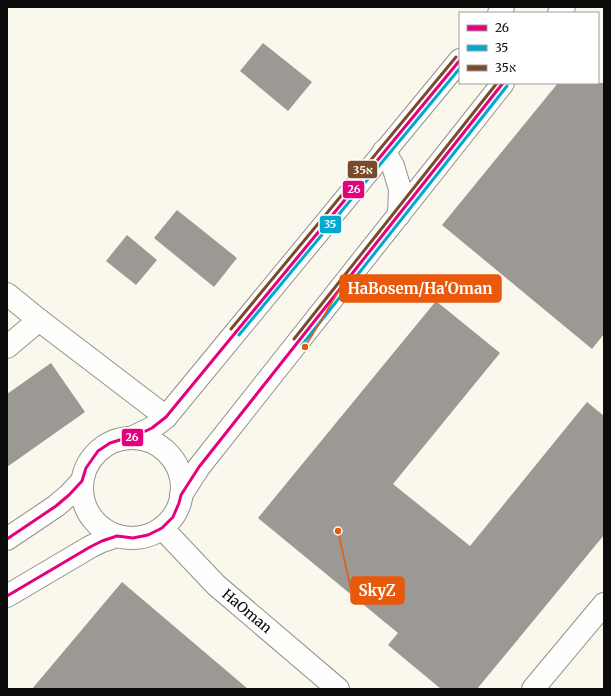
<svg xmlns="http://www.w3.org/2000/svg" width="611" height="696" font-family="Merriweather,serif">
  <style>
    .building { fill: #9c9994 }
    .lines { fill: none; stroke-linecap: round; stroke-linejoin: round }
    .minor-casing { stroke: #93918d; stroke-width: 24 }
    .minor { stroke: #fefefc; stroke-width: 22 }
    .bus-1-casing { stroke: #fff; stroke-width: 6 }
    .bus-2-casing { stroke: #fff; stroke-width: 6 }
    .bus-3-casing { stroke: #fff; stroke-width: 6 }
    .bus-1 { stroke: #e5007d; stroke-width: 3 }
    .bus-2 { stroke: #00a9ce; stroke-width: 3 }
    .bus-3 { stroke: #7a4b2a; stroke-width: 3 }
    .labels { text-anchor: middle; stroke-width: 4; stroke-linejoin: round; paint-order: stroke }
    .street-label { font-size: 14px; fill: #0b0b0b; stroke: #fff }
    .leader { fill: none; stroke: #e8590c; stroke-width: 1.5 }
    .callout-dot { fill: #e8590c; stroke: #fff; stroke-width: 1.5 }
    .callout { fill: #e8590c; stroke: #e8590c; stroke-width: 1.5 }
    .callout-label { font-size: 15px; text-anchor: middle; font-weight: bold; fill: #fff }
    .line-badge { stroke: #fff; stroke-width: 1.5 }
    .badge-label { font-size: 11px; text-anchor: middle; font-weight: bold; fill: #fff }
  </style>
  <rect width="100%" height="100%" fill="#faf7ed"/>
  <g class="building">
    <path d="M263,43L312,82L288,111L240,71Z"/>
    <path d="M558,83H604V334L592,349L442,225Z"/>
    <path d="M177,210L237,258L214,287L154,238Z"/>
    <path d="M127,235L157,260L136,285L106,261Z"/>
    <path d="M436,301L500,353L393,484L470,546L587,402L604,416V535L477,689H441L388,645L398,633L258,518Z"/>
    <path d="M51,363L85,412L7,467V394Z"/>
    <path d="M122,582L248,689H32Z"/>
  </g>
  <g class="lines">
    <g class="minor-casing">
      <g id="minor">
        <path d="M499,13L503,7"/>
        <path d="M559,13L564,7"/>
        <path d="M384,151L393,166L400,189L399,215"/>
        <path d="M7,294L39,320L166,417"/>
        <path d="M7,347L39,320"/>
        <path d="M131,438L152,428L166,417L460,60"/>
        <circle cx="132" cy="488" r="50"/>
        <path d="M181,495L199,467L503,83"/>
        <path d="M162,528L216,585L338,689"/>
        <path d="M7,539L56,506L69,495L82,481"/>
        <path d="M7,596L90,547L102,541L117,536"/>
        <path d="M533,689L604,604"/>
      </g>
    </g>
    <use href="#minor" class="minor"/>
    <g class="bus-1-casing">
      <g id="bus-1">
        <path d="M7,539L56,506L69,495L82,481L86,468L98,451L110,443L123,439L131,438L152,428L166,417L460,60"/>
        <path d="M7,596L90,547L102,541L117,536L133,538L148,535L162,528L173,517L179,503L181,495L199,467L503,83"/>
      </g>
    </g>
    <g class="bus-2-casing">
      <g id="bus-2">
        <path d="M239,335L460,68"/>
        <path d="M302,345L507,86"/>
      </g>
    </g>
    <g class="bus-3-casing">
      <g id="bus-3">
        <path d="M231,329L456,57"/>
        <path d="M294,339L497,83"/>
      </g>
    </g>
    <use href="#bus-1" class="bus-1"/>
    <use href="#bus-2" class="bus-2"/>
    <use href="#bus-3" class="bus-3"/>
  </g>
  <g class="labels">
    <g class="street-label">
      <text transform="translate(247 611) rotate(40)" y="5">HaOman</text>
    </g>
  </g>
  <path class="leader" d="M305 347L340 289M338 531L351 590"/>
  <g class="callout-dot">
    <circle cx="305" cy="347" r="4"/>
    <circle cx="338" cy="531" r="4"/>
  </g>
  <g class="callout">
    <rect x="340" y="275" width="161" height="27" rx="4"/>
    <rect x="351" y="577" width="53" height="27" rx="4"/>
  </g>
  <g class="callout-label">
    <text x="420" y="294">HaBosem/Ha'Oman</text>
    <text x="377" y="596">SkyZ</text>
  </g>
  <g class="line-badge">
    <rect x="347" y="160" width="31" height="19" rx="4" fill="#7a4b2a"/>
    <rect x="342" y="180" width="23" height="19" rx="4" fill="#e5007d"/>
    <rect x="319" y="215" width="23" height="19" rx="4" fill="#00a9ce"/>
    <rect x="121" y="428" width="23" height="19" rx="4" fill="#e5007d"/>
  </g>
  <g class="badge-label">
    <text x="363" y="174">35א</text>
    <text x="354" y="193">26</text>
    <text x="330" y="228">35</text>
    <text x="132" y="441">26</text>
  </g>
  <rect width="611" height="696" fill="none" stroke="#0b0b0b" stroke-width="16"/>
  <rect x="459" y="12" width="140" height="72" fill="#ffffff" stroke="#9d9d9d"/>
  <rect x="467" y="25" width="20" height="6" fill="#e5007d" stroke="#9d9d9d"/>
  <text x="495" y="32" font-size="12" fill="#0b0b0b">26</text>
  <rect x="467" y="45" width="20" height="6" fill="#00a9ce" stroke="#9d9d9d"/>
  <text x="495" y="52" font-size="12" fill="#0b0b0b">35</text>
  <rect x="467" y="65" width="20" height="6" fill="#7a4b2a" stroke="#9d9d9d"/>
  <text x="495" y="72" font-size="12" fill="#0b0b0b">35א</text>
</svg>
